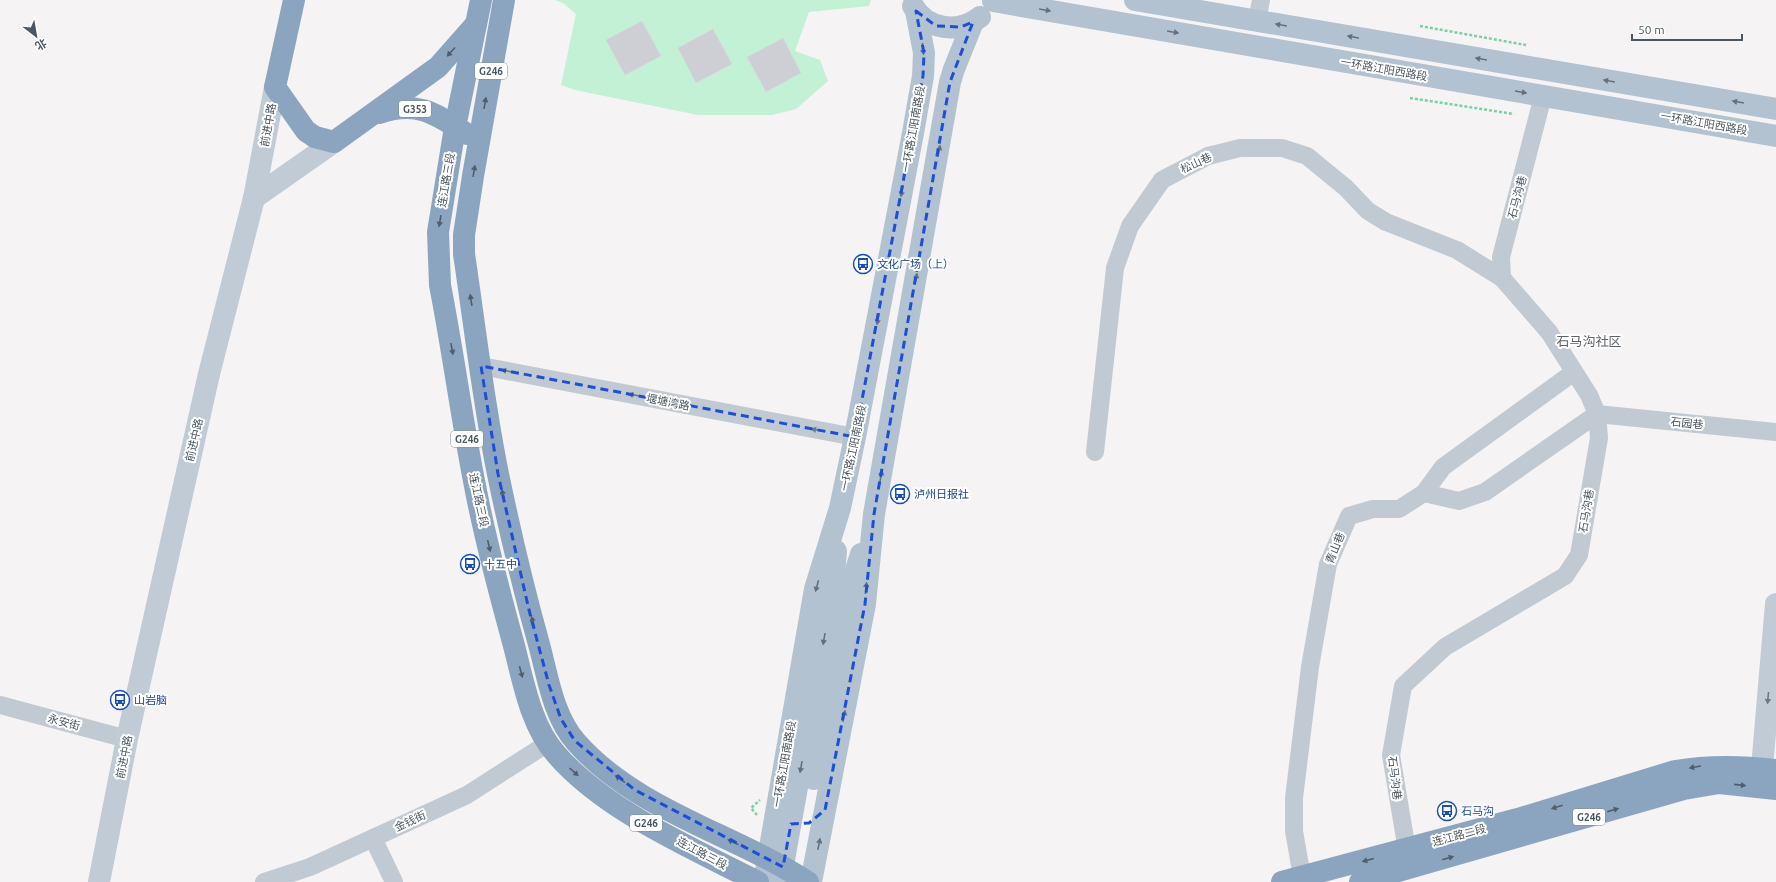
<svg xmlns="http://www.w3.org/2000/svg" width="1776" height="882" font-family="Ubuntu,'Noto Sans SC',sans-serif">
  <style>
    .green { fill: #c3f1d5 }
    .building { fill: #cdcfd5; stroke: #d7d9de }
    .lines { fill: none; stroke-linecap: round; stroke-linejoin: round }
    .path { stroke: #7ad0a6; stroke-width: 2.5; stroke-dasharray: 3 2; stroke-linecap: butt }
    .street { stroke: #c1cad2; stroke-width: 18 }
    .secondary { stroke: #c1cbd6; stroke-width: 22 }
    .primary { stroke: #b3c2d1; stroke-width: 22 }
    .highway { stroke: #8ba5c1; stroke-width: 22 }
    .oneway { fill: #64717d }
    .oneway2 { fill: #505e6b }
    .oneway3 { fill: #6e7983 }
    .oneway4 { fill: #6e7984 }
    .marked { fill: none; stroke: #1d4ed8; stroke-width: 3; stroke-dasharray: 8 5; stroke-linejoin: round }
    .labels { text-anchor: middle; stroke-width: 4; stroke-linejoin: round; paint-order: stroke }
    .shield { fill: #fff; stroke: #808990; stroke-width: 1 }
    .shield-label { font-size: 10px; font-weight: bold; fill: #4a5661 }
    .street-label { font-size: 11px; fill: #4a5661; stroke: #fff }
    .transit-label { font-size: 11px; fill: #164399; stroke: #fff; text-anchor: start }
    .quarter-label { font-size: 13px; fill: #5f6368; stroke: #fff }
  </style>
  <rect width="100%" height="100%" fill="#f5f3f3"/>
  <path class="green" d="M555,0H871L869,6L809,12L795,51L820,60L828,81L796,109L772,115H698L575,90L561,85L576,14L563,3Z"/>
  <g class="building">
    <path d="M642,21L661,56L625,75L606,40Z"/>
    <path d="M713,29L732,64L696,83L678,48Z"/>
    <path d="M783,38L801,73L766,92L747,57Z"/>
  </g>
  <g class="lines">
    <g class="path">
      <path d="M1420,26L1526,45"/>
      <path d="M1410,98L1514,114"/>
      <path d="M757,815L751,808L760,800"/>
    </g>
    <g class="street">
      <path d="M1257,21L1261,0"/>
      <path d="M481,366L855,437"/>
      <path d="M1095,452L1115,268L1130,226L1162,180L1208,156L1240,148H1282L1307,156L1346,188L1368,211L1386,222L1457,250L1502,278"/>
      <path d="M1424,493L1459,501L1485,492L1597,414L1776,432"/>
      <path d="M0,705L127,739"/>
      <path d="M373,838L394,882"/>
      <path d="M1409,862L1391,755L1403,686L1445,647L1565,576L1579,555L1599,438L1597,414L1589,395L1549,332L1502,278L1501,257L1543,96"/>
      <path d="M1302,877L1294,831V798L1310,667L1328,564L1349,516L1373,509H1399L1424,493L1443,467L1574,372"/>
      <path d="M264,882L310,867L467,795L548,743"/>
    </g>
    <g class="secondary">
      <path d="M254,198L334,142"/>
      <path d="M1769,786L1762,768L1776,604"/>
      <path d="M99,882L127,739L209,374L254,198L275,87"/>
    </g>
    <g class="primary">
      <path d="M1135,0L1776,109"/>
      <path d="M993,1L1776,136"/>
      <path d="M913,6C927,30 959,34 980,17"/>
      <path d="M814,779L849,592L861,554"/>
      <path d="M764,882L815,589L840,508L855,437L913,133L923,76L924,53L916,11"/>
      <path d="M780,882L833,587L836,551"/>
      <path d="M811,882L865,604L874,514L950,82L954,69L973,22"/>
    </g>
    <g class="highway">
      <path d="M294,0L275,87L306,131L315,137L334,142L438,67L476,24"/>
      <path d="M481,0L455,127L438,232L440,285C453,352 462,420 475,486C485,539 499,591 513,642C523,679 530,725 556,754C605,811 692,848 758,882"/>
      <path d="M504,0L473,176L464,235V254C475,327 483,401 498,474C510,532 524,591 540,648C548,679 554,717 576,742C626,799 703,825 768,859C782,866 795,874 808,882"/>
      <path d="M379,113C418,100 436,114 467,134"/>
      <path d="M1282,882L1518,819L1675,771C1710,765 1742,766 1776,770"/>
      <path d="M1360,882L1684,789L1719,783L1776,789"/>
    </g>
  </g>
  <defs><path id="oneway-solid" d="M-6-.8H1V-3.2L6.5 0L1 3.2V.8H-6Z"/></defs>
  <g class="oneway">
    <use href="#oneway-solid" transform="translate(1045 10) rotate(10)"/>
    <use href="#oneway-solid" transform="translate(1281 25) rotate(-170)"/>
    <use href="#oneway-solid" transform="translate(1173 32) rotate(10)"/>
    <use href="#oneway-solid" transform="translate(1353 37) rotate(-170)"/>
    <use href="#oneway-solid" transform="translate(923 49) rotate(84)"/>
    <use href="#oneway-solid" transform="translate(1481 59) rotate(-170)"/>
    <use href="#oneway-solid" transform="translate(1609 81) rotate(-170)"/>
    <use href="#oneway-solid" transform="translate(1521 92) rotate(10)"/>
    <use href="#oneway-solid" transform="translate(1738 102) rotate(-170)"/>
    <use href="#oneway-solid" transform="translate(939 151) rotate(-80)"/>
    <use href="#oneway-solid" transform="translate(902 191) rotate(101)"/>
    <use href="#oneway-solid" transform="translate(916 279) rotate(-80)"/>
    <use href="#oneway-solid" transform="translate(878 319) rotate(101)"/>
    <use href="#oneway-solid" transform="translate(881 476) rotate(-80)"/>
    <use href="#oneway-solid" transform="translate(817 586) rotate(105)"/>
    <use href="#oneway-solid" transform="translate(866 588) rotate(-84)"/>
    <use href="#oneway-solid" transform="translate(824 639) rotate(100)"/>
    <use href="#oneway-solid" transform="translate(844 716) rotate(-79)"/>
    <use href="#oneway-solid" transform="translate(801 767) rotate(100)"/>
    <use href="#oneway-solid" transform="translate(819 844) rotate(-79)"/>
  </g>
  <g class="oneway2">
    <use href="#oneway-solid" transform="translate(451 52) rotate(132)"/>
    <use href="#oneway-solid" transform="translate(485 103) rotate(-80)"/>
    <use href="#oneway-solid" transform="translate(474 171) rotate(-81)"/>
    <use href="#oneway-solid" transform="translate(440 221) rotate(100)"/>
    <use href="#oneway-solid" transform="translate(471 300) rotate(-99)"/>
    <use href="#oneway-solid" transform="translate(452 349) rotate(79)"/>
    <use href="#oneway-solid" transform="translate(503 495) rotate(-103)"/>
    <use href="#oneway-solid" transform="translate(489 546) rotate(77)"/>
    <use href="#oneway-solid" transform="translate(533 622) rotate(-106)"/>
    <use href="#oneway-solid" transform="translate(521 672) rotate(75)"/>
    <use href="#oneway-solid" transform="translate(1695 767) rotate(170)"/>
    <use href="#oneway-solid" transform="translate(574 772) rotate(42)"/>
    <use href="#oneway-solid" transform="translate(620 779) rotate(-145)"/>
    <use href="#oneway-solid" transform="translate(1740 785) rotate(6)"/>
    <use href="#oneway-solid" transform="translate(1557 807) rotate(163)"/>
    <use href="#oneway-solid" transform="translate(1613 810) rotate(-16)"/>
    <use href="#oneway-solid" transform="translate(733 842) rotate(-154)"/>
    <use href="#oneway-solid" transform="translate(1448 858) rotate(-16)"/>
    <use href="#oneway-solid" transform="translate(1368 860) rotate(165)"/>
  </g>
  <g class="oneway3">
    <use href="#oneway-solid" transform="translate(507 371) rotate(-169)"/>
    <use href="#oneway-solid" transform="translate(634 395) rotate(-169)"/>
    <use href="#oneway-solid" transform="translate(817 430) rotate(-169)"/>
  </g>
  <use class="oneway4" href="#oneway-solid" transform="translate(1768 698) rotate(95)"/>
  <path class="marked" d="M916,11L936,26L961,27L973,22L950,82L874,514L865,604L825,810L809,823L791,824L783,867L635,790L575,741L561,719L549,685L529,610L498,474L481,366L855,437L923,76L924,53Z"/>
  <defs>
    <g id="bus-ring" transform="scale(1)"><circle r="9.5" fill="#fff" stroke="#1a4fb4" stroke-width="1.5"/><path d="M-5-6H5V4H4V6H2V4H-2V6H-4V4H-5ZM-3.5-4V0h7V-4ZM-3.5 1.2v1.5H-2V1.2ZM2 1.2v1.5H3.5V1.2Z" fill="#1a4fb4"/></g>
  </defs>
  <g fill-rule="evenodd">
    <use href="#bus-ring" x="863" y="264"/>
    <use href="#bus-ring" x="900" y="494"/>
    <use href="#bus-ring" x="470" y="564"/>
    <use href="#bus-ring" x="120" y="700"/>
    <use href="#bus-ring" x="1447" y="811"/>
  </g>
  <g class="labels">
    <g class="shield">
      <rect x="475" y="63" width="32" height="16" rx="3"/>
      <rect x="399" y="101" width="32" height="16" rx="3"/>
      <rect x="451" y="431" width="32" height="16" rx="3"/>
      <rect x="1573" y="809" width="32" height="16" rx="3"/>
      <rect x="630" y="815" width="32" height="16" rx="3"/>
    </g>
    <g class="shield-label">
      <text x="491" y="75">G246</text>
      <text x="415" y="113">G353</text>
      <text x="467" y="443">G246</text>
      <text x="1589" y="821">G246</text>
      <text x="646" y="827">G246</text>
    </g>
    <g class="street-label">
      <text transform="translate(1384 69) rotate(10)" y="4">一环路江阳西路段</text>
      <text transform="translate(1704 123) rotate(10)" y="4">一环路江阳西路段</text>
      <text transform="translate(268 125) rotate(-80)" y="4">前进中路</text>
      <text transform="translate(913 129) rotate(-80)" y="4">一环路江阳南路段</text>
      <text transform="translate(1196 163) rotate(-25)" y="4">松山巷</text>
      <text transform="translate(446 180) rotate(-80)" y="4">连江路三段</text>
      <text transform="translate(1517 197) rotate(-75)" y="4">石马沟巷</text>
      <text transform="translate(668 402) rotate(11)" y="4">堰塘湾路</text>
      <text transform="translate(1687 423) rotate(6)" y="4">石园巷</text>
      <text transform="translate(194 440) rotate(-77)" y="4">前进中路</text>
      <text transform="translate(853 448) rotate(-78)" y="4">一环路江阳南路段</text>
      <text transform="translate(479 500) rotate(78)" y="4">连江路三段</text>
      <text transform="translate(1586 511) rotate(-81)" y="4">石马沟巷</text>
      <text transform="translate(1335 548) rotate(-68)" y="4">青山巷</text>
      <text transform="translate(64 722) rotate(15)" y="4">永安街</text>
      <text transform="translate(124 757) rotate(-79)" y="4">前进中路</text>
      <text transform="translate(784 764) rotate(-80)" y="4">一环路江阳南路段</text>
      <text transform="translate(1395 778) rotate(83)" y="4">石马沟巷</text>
      <text transform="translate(410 821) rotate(-25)" y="4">金钱街</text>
      <text transform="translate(1459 835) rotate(-15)" y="4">连江路二段</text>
      <text transform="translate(702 853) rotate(28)" y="4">连江路三段</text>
    </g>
    <g class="transit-label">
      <text x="877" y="268">文化广场（上）</text>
      <text x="914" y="498">泸州日报社</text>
      <text x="484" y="568">十五中</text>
      <text x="134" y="704">山岩脑</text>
      <text x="1461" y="815">石马沟</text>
    </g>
    <g class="quarter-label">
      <text x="1589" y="346">石马沟社区</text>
    </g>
  </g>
  <g transform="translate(36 36) rotate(149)" stroke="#ffffff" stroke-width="3" paint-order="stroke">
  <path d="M0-3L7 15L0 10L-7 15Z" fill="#4a5661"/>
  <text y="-6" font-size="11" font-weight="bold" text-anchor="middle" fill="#4a5661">北</text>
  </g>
  <path d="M1632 34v6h110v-6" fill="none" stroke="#4a5661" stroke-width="2"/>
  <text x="1638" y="34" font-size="12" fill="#4a5661" stroke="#ffffff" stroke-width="3" paint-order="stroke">50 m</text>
</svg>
